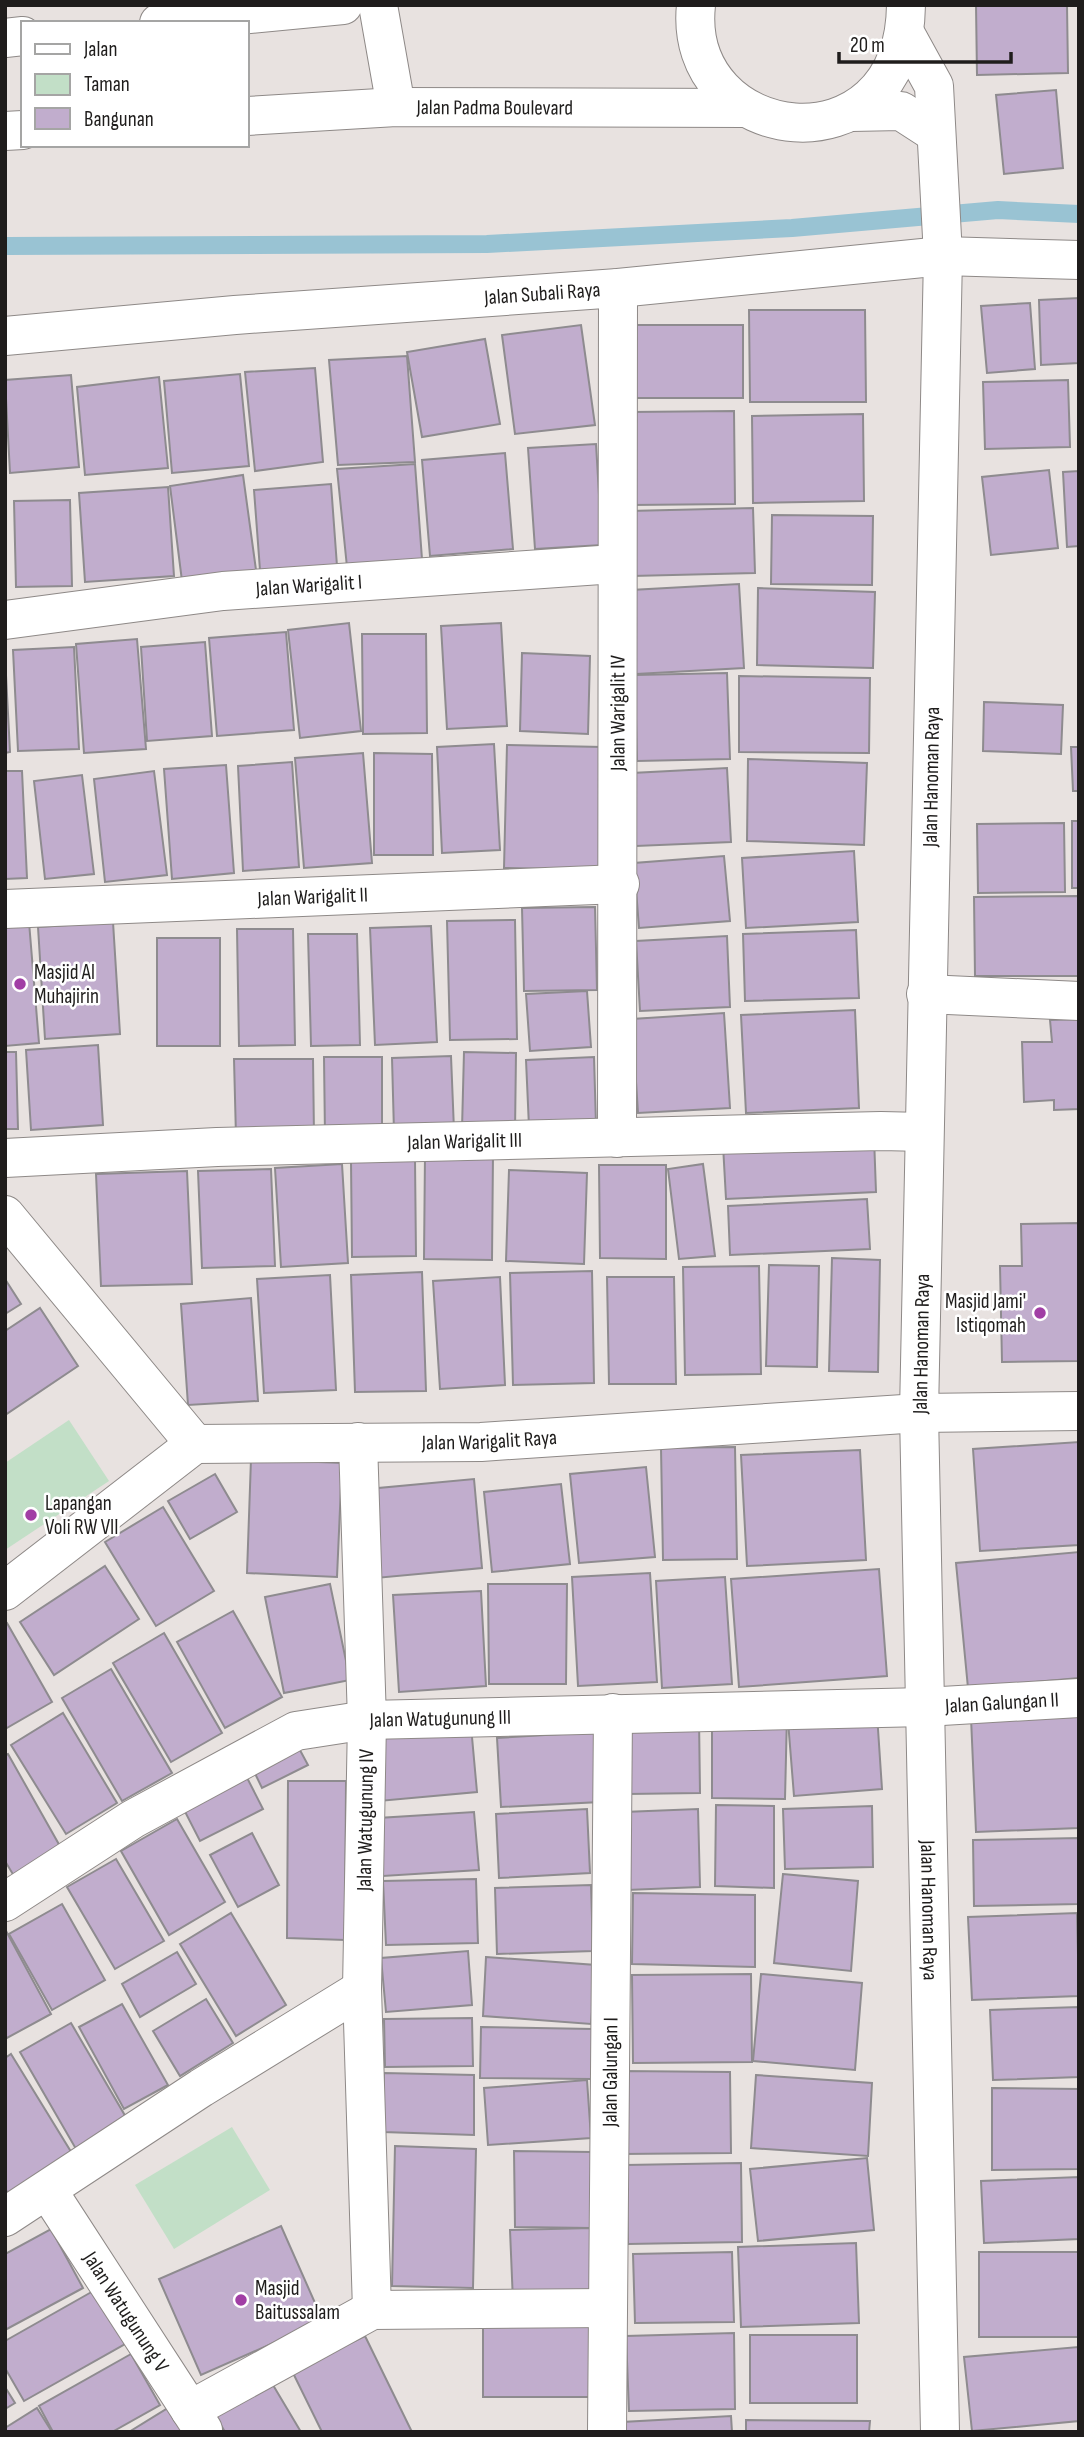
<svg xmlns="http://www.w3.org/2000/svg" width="1084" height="2437" font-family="'Sofia Sans Condensed',sans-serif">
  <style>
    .green { fill: #c2dfc7 }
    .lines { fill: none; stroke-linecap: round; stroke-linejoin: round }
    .stream { stroke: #99c3d3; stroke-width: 18 }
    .building { fill: #c1adcd; stroke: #8e8b8f; stroke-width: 2 }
    .minor-casing { stroke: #8e8987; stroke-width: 40 }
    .minor { stroke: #fff; stroke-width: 38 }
    .poi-dot { fill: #a13ea5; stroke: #fff; stroke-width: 2.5 }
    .labels { text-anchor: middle; stroke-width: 5; stroke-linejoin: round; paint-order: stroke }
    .street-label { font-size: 21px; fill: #1f1d1c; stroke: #fff }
    .poi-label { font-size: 21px; fill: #1f1d1c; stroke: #fff; text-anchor: start }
  </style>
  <rect width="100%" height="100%" fill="#e8e2e0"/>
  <g class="green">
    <path d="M69,1420L109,1481L5,1550V1463Z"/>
    <path d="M232,2127L270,2190L174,2249L135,2185Z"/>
  </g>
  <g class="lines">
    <path class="stream" d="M5,246L487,244L792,228L998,210L1079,214"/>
  </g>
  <g class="building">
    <path d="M976,5H1067L1068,73L977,75Z"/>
    <path d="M1056,90L1063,168L1004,174L996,95Z"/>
    <path d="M1079,298V363L1041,365L1039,300Z"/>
    <path d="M1030,303L1035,369L987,373L981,306Z"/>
    <path d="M749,310H865L866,402H750Z"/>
    <path d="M581,325L595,425L515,434L502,335Z"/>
    <rect x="632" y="325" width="111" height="73"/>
    <path d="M485,339L500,424L422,437L407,352Z"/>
    <path d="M407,356L415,462L338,465L329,360Z"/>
    <path d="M315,368L323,462L255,471L245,372Z"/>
    <path d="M240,374L249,466L172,473L164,381Z"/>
    <path d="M71,375L79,467L10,473L5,380Z"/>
    <path d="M159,377L168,468L85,475L77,387Z"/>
    <path d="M1068,380L1070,447L985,449L983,382Z"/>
    <path d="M734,411L735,504L631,505L630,412Z"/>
    <path d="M863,414L864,501L753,503L752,416Z"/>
    <path d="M596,444L602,545L535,549L528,448Z"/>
    <path d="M505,453L513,549L430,556L422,460Z"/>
    <path d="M415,464L422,559L347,567L337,469Z"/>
    <path d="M1049,470L1058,548L991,555L982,477Z"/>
    <path d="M1079,471V546L1067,547L1063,472Z"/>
    <path d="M243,475L256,570L182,581L170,486Z"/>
    <path d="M331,484L337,566L260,570L254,490Z"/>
    <path d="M168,487L174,576L85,582L79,493Z"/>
    <path d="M70,500L72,586L16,587L14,501Z"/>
    <path d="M753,508L755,573L632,576L629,511Z"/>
    <path d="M772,515L873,516L872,585L771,584Z"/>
    <path d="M739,584L744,668L636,674L631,590Z"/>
    <path d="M758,588L875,592L873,668L757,665Z"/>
    <path d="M349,623L361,731L300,738L288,630Z"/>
    <path d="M501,623L507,726L447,729L441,626Z"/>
    <path d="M286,632L294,730L217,736L209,638Z"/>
    <path d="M362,634H426L427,733L363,734Z"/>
    <path d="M137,639L146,749L84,753L76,644Z"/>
    <path d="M205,642L212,736L147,741L141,647Z"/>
    <path d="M74,647L79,749L18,751L13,650Z"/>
    <path d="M522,653L590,656L588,734L520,731Z"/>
    <path d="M5,656L10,752L5,753Z"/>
    <path d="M727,673L730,759L637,761L635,675Z"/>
    <path d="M739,676L870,678L869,753L739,752Z"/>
    <path d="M984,702L1063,705L1061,754L983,751Z"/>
    <path d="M494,744L500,850L442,853L437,747Z"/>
    <path d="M507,745L602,747L600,870L504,868Z"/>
    <path d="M1071,747H1079V791H1073Z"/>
    <path d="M363,753L372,863L304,868L295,758Z"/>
    <path d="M374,753L432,754L433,855H374Z"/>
    <path d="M748,759L867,763L864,845L747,841Z"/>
    <path d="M292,762L299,867L243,871L238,766Z"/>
    <path d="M226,765L234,873L172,879L164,769Z"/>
    <path d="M727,768L731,842L636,846L632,773Z"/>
    <path d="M5,771H22L27,878L5,879Z"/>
    <path d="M154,771L167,875L105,882L94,779Z"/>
    <path d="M82,775L94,874L45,879L34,781Z"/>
    <rect x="1072" y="821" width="7" height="67"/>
    <path d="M1064,823L1065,892L978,893L977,824Z"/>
    <path d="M854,851L858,922L746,928L742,858Z"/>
    <path d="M724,856L730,921L639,928L634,863Z"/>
    <path d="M1079,896V976H975L974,897Z"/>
    <path d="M595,907L597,990L524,991L522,908Z"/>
    <path d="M515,920L517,1039L450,1040L447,921Z"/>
    <path d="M29,922L39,1043L5,1046V924Z"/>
    <path d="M113,922L120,1034L45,1039L38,927Z"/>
    <path d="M431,926L437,1042L375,1045L370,928Z"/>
    <path d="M237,929H293L295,1045L239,1046Z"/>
    <path d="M856,930L859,998L745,1001L743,934Z"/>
    <path d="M308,934H357L360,1045L311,1046Z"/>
    <path d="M727,936L730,1007L640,1011L636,941Z"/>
    <rect x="157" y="938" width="63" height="108"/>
    <path d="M587,991L591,1047L530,1051L526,994Z"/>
    <path d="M855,1010L859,1108L746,1113L741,1015Z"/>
    <path d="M724,1013L730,1108L638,1113L632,1019Z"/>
    <path d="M1079,1019V1109L1054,1110V1100L1024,1102L1022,1042H1052L1050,1020Z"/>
    <path d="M98,1045L103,1125L31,1130L26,1050Z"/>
    <path d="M5,1052H16L18,1129H5Z"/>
    <path d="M464,1052L516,1053L515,1132L462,1129Z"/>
    <path d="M451,1056L454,1130L394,1132L392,1058Z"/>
    <path d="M324,1057H382V1136H325Z"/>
    <path d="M594,1057L596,1125L529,1127L526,1060Z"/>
    <path d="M234,1059H313L314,1135L236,1137Z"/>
    <path d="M874,1137L876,1192L726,1199L723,1145Z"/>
    <path d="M425,1154H493L492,1260L424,1259Z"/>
    <path d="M415,1160L416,1256L352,1257L351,1161Z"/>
    <path d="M342,1164L348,1263L281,1267L275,1168Z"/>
    <path d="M703,1164L715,1256L679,1259L668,1169Z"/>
    <path d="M599,1165H666V1259L600,1258Z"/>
    <path d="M271,1169L275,1266L202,1268L198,1171Z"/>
    <path d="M509,1170L587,1173L584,1264L506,1261Z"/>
    <path d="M187,1171L192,1284L101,1286L96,1174Z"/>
    <path d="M867,1199L870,1249L730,1255L728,1206Z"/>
    <path d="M1079,1223V1361L1002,1362L1000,1266H1022L1021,1224Z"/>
    <path d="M832,1258L880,1260L878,1372L829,1371Z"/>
    <path d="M769,1265L819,1266L817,1367L766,1366Z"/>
    <path d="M759,1266L761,1374L685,1375L683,1267Z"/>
    <path d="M592,1271L594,1383L513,1385L510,1273Z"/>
    <path d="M422,1272L426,1391L355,1392L351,1275Z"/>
    <path d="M330,1275L336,1390L264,1393L257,1279Z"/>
    <path d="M500,1277L505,1385L440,1389L433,1281Z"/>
    <path d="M607,1277H674L676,1384H609Z"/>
    <path d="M5,1279L21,1304L5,1314Z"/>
    <path d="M251,1298L258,1401L188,1405L181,1304Z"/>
    <path d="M40,1308L78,1366L5,1415V1331Z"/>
    <path d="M1079,1442V1545L980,1551L973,1449Z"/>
    <path d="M735,1447L737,1559L663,1560L661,1448Z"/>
    <path d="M860,1450L866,1560L747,1566L741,1455Z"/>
    <path d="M251,1459L342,1463L337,1577L247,1573Z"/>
    <path d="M646,1467L655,1557L579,1563L570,1474Z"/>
    <path d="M215,1474L237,1512L190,1539L168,1501Z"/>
    <path d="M474,1479L482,1568L376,1578L368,1489Z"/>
    <path d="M561,1484L570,1564L492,1572L484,1492Z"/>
    <path d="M163,1507L214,1591L156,1626L105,1542Z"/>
    <path d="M1079,1552V1678L968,1688L956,1563Z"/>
    <path d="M105,1566L139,1619L54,1675L20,1622Z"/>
    <path d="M879,1569L887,1676L739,1687L731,1579Z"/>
    <path d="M650,1573L657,1682L578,1686L572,1577Z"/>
    <path d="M725,1577L732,1684L662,1688L656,1581Z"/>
    <path d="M330,1584L350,1680L284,1693L265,1597Z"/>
    <path d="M488,1584H567L566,1684H489Z"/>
    <path d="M481,1591L486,1686L399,1692L393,1595Z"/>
    <path d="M233,1611L282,1697L225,1728L177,1642Z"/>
    <path d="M7,1623L52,1702L5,1729V1624Z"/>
    <path d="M164,1633L222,1733L171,1762L113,1663Z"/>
    <path d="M111,1669L172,1773L122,1801L62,1698Z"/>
    <path d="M63,1713L117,1803L66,1834L11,1745Z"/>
    <path d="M712,1713L787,1714L785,1799L712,1798Z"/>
    <path d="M1079,1713V1828L976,1832L971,1718Z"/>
    <path d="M877,1714L882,1789L794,1796L788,1721Z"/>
    <path d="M699,1718L700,1793L628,1794L627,1719Z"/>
    <path d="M471,1726L477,1792L379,1801L373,1735Z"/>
    <path d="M595,1732L600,1802L501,1807L497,1738Z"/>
    <path d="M294,1739L308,1765L262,1788L249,1761Z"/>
    <path d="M8,1754L61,1848L14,1876L5,1861V1755Z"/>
    <path d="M241,1766L263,1809L200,1841L178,1798Z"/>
    <path d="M288,1781H346L345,1940L287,1938Z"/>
    <path d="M716,1805L774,1806V1888L715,1886Z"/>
    <path d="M872,1806L873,1867L785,1869L783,1809Z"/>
    <path d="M587,1809L590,1873L499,1878L496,1814Z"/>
    <path d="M698,1809L700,1887L627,1890L624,1812Z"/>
    <path d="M474,1812L479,1870L383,1876L378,1818Z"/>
    <path d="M177,1819L225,1902L169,1935L121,1851Z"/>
    <path d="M252,1833L279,1885L238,1907L210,1855Z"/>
    <path d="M1079,1838V1904L974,1906L973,1840Z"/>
    <path d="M116,1859L164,1941L115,1969L67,1887Z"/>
    <path d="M783,1874L858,1881L851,1971L774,1963Z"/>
    <path d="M476,1879L478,1943L386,1945L383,1881Z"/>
    <path d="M591,1885L593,1951L497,1954L495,1888Z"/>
    <path d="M633,1893L755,1895V1967L632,1964Z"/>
    <path d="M62,1904L105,1980L52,2010L9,1934Z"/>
    <path d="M231,1913L286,2005L236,2036L180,1944Z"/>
    <path d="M1077,1913L1079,1996L972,2000L968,1917Z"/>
    <path d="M5,1929L51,2014L5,2039Z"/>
    <path d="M468,1951L472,2005L386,2012L381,1958Z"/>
    <path d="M177,1952L196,1984L140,2017L122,1984Z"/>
    <path d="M486,1957L596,1965L591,2024L483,2016Z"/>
    <path d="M751,1974L752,2062L633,2063L632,1975Z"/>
    <path d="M761,1974L862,1983L855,2070L753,2061Z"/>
    <path d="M206,1999L233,2043L180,2076L153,2031Z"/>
    <path d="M122,2004L168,2085L124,2109L79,2027Z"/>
    <path d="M1079,2007V2077L993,2080L990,2010Z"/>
    <path d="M472,2018L473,2066L385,2067L384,2019Z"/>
    <path d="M71,2023L127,2119L76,2149L20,2052Z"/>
    <path d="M481,2027L593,2029L592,2079L480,2078Z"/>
    <path d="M11,2054L73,2155L8,2194L5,2188V2058Z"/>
    <path d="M621,2071L730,2072L731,2153L621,2154Z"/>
    <path d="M384,2073L474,2075V2135L383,2132Z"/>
    <path d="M756,2075L872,2083L868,2156L751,2148Z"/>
    <path d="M587,2080L591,2138L488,2145L484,2088Z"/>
    <path d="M992,2088L1079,2089V2169L992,2170Z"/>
    <path d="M395,2146L476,2149L473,2288L392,2286Z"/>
    <path d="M514,2151L592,2152V2228L515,2227Z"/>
    <path d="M867,2158L874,2230L758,2241L750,2169Z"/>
    <path d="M741,2163L742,2242L628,2244L626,2165Z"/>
    <path d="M1079,2177V2239L984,2243L981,2181Z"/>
    <path d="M281,2226L323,2321L201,2375L159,2279Z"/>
    <path d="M592,2228L595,2299L513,2302L510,2230Z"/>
    <path d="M51,2229L83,2288L5,2330V2254Z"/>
    <path d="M856,2243L859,2323L741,2327L738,2247Z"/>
    <path d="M732,2252L734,2322L635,2323L633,2254Z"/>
    <rect x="979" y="2252" width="100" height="85"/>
    <path d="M95,2290L125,2344L24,2401L5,2368V2341Z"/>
    <rect x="483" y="2318" width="114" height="79"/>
    <path d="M734,2333L735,2409L629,2411L626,2336Z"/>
    <rect x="750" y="2335" width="107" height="68"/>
    <path d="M365,2336L412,2432H322L292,2371Z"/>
    <path d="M1078,2347L1079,2421L972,2431L964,2357Z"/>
    <path d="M131,2354L160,2405L112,2432H53L39,2406Z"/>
    <path d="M270,2380L301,2432H225L214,2413Z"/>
    <path d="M5,2387L15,2403L5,2409Z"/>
    <path d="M37,2408L52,2432H5V2428Z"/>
    <path d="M168,2408L182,2432H129Z"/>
    <path d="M731,2416L732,2432H623L622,2422Z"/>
    <path d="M746,2420L870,2421L869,2432H746Z"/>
  </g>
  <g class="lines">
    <g class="minor-casing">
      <g id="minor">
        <path d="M378,5L396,107"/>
        <path d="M696,5C681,146 904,177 906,5"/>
        <path d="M159,23L343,5"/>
        <path id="s1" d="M906,35L934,86L943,256L919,1413L940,2432"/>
        <path d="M5,38L23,36"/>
        <path d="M851,112L901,111L935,133"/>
        <path id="s2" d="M247,116L396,107L745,108"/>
        <path d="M5,131L23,130"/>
        <path id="s3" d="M5,336L235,315L618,288L943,256L1079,260"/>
        <path id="s4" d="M5,620L223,591L615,564"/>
        <path id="s5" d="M5,909L620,884"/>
        <path d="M926,994L1079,1001"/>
        <path id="s6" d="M617,1138L618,288"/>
        <path id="s7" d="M5,1158L217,1147L881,1131L924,1132"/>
        <path id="s8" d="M5,1215L195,1444L481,1442L919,1413L1079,1411"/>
        <path d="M358,1442L367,1720L362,1989L372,2310"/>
        <path d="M5,1591L195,1444"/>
        <path id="s9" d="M5,1902L133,1819L296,1731L367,1720L925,1707L1079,1698"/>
        <path id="s10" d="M48,2191L203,2430"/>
        <path d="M5,2217L201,2088L362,1989"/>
        <path d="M190,2410L372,2310L607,2308"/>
        <path id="s11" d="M607,2432L613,1713"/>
      </g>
    </g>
    <use href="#minor" class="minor"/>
  </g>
  <g class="poi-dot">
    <circle cx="20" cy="984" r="7"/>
    <circle cx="1040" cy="1313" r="7"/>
    <circle cx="31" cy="1515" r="7"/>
    <circle cx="241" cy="2300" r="7"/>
  </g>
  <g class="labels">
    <g class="street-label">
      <text dy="7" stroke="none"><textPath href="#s2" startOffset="248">Jalan Padma Boulevard</textPath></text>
      <text dy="7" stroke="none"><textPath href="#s3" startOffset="539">Jalan Subali Raya</textPath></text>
      <text dy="7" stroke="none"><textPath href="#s4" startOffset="306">Jalan Warigalit I</textPath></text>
      <text dy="7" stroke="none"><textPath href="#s6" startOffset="425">Jalan Warigalit IV</textPath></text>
      <text transform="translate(931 777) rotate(-89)" y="7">Jalan Hanoman Raya</text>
      <text dy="7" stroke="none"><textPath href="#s5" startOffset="308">Jalan Warigalit II</textPath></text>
      <text dy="7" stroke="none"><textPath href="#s7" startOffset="460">Jalan Warigalit III</textPath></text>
      <text transform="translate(921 1344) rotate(-89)" y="7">Jalan Hanoman Raya</text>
      <text dy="7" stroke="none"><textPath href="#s8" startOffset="592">Jalan Warigalit Raya</textPath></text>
      <text dy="7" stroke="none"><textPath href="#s9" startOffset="1045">Jalan Galungan II</textPath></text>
      <text dy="7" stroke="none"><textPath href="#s9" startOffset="483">Jalan Watugunung III</textPath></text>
      <text transform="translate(365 1820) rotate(-89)" y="7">Jalan Watugunung IV</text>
      <text dy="7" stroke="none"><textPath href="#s1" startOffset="1883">Jalan Hanoman Raya</textPath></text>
      <text dy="7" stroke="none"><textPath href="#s11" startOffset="360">Jalan Galungan I</textPath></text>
      <text dy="7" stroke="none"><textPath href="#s10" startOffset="144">Jalan Watugunung V</textPath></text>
    </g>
    <g class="poi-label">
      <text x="34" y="979">Masjid Al<tspan x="34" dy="24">Muhajirin</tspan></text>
      <text x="1026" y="1308" text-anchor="end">Masjid Jami'<tspan x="1026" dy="24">Istiqomah</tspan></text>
      <text x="45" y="1510">Lapangan<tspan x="45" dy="24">Voli RW VII</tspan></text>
      <text x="255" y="2295">Masjid<tspan x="255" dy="24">Baitussalam</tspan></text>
    </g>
  </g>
  <rect width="1084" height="2437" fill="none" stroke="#1f1d1c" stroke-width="14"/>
  <rect x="21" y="21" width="228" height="126" fill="#ffffff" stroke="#a5a5a4" stroke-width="2"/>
  <rect x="35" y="44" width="35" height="10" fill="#ffffff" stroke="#a5a5a4" stroke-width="2"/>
  <text x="84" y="56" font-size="21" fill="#1f1d1c">Jalan</text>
  <rect x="35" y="74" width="35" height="21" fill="#c2dfc7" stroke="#a5a5a4" stroke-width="2"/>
  <text x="84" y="91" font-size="21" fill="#1f1d1c">Taman</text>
  <rect x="35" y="108" width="35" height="21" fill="#c1adcd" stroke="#a5a5a4" stroke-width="2"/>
  <text x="84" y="126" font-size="21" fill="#1f1d1c">Bangunan</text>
  <path d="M839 52v10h172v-10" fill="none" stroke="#1f1d1c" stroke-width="3.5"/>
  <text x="850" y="52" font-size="21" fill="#1f1d1c" stroke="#ffffff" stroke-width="5" paint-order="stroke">20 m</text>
</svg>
